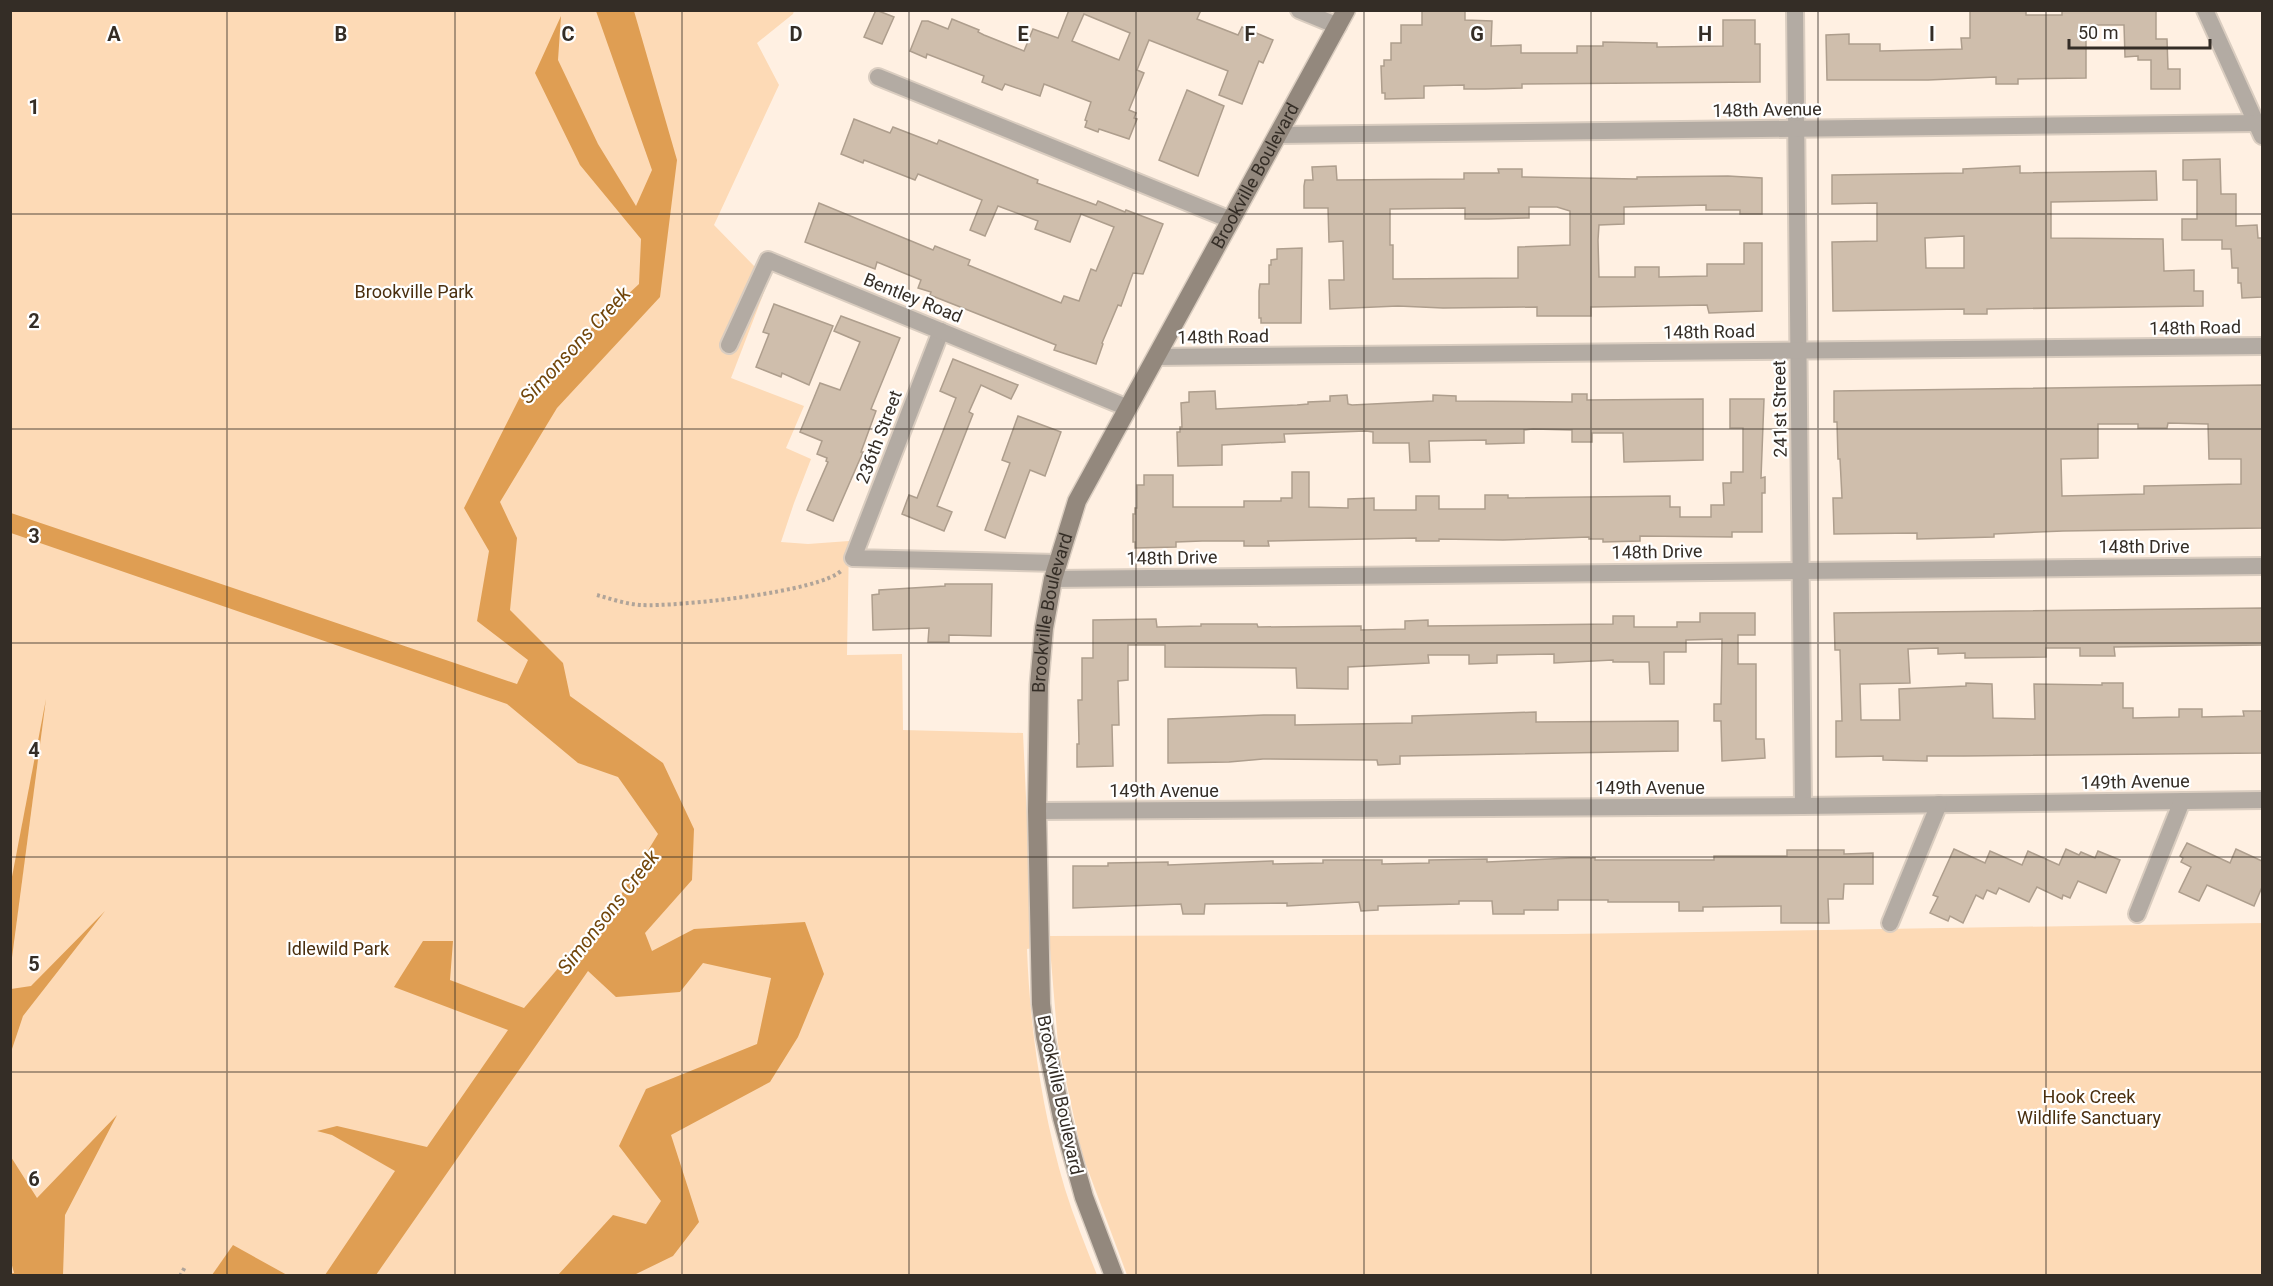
<svg xmlns="http://www.w3.org/2000/svg" width="2273" height="1286" font-family="Roboto,sans-serif">
  <style>
    .green { fill: #fddab6 }
    .water { fill: #df9e53 }
    .building { fill: #cfbeac; stroke: #ae9e8d; stroke-width: 1.5; fill-rule: evenodd }
    .lines { fill: none; stroke-linecap: round; stroke-linejoin: round }
    .street-casing { stroke: #dacdc0; stroke-width: 20 }
    .secondary-casing { stroke: #dacdc0; stroke-width: 21 }
    .path { stroke: #b0a499; stroke-width: 4; stroke-dasharray: 3 3; stroke-linecap: butt }
    .street { stroke: #b3aba3; stroke-width: 16 }
    .secondary { stroke: #93887d; stroke-width: 18 }
    .grid { fill: none; stroke: #342d26; stroke-width: 1.5; stroke-opacity: 0.55 }
    .labels { text-anchor: middle; stroke-width: 4.5; stroke-linejoin: round; paint-order: stroke }
    .street-label { font-size: 18px; fill: #342d26; stroke: #fff }
    .park-label { font-size: 18px; fill: #4a2f0f; stroke: #fff }
    .water-label { font-size: 20px; font-style: italic; fill: #71460b; stroke: #fff }
    .grid-label { font-size: 20px; text-anchor: middle; font-weight: bold; fill: #342d26; stroke: #fff; stroke-width: 4.5; stroke-linejoin: round; paint-order: stroke }
  </style>
  <rect width="100%" height="100%" fill="#fff0e2"/>
  <g class="green">
    <path d="M10,11H794L793,14L757,43L779,85L714,225L756,268L748,281L766,287L731,378L804,406L786,448L811,459L794,503L781,542L808,544L849,541L847,655L902,654L903,730L1023,733L1033,948L1027,949C1030,1030 1042,1111 1065,1189C1074,1218 1086,1247 1097,1275H11Z"/>
    <path d="M2262,923V1275H1127L1082,1154L1058,1044L1049,936L1567,934Z"/>
  </g>
  <g class="water">
    <path d="M596,11H634L677,160L660,297L557,408L500,502L517,538L510,610L563,663L570,696L663,763L694,829L692,880L645,933L652,951L694,929L805,922L824,974L798,1037L770,1082L671,1135L699,1222L673,1256L634,1275H558L613,1215L646,1224L661,1201L619,1146L646,1089L757,1044L771,978L703,963L680,992L616,997L588,971L376,1275H325L395,1171L332,1135L317,1131L337,1126L427,1147L508,1030L394,987L423,941H453L450,980L524,1008L621,895L658,834L618,777L578,763L507,704L11,533V513L517,684L528,660L477,621L489,551L464,508L522,393L639,284L641,239L580,165L535,73L561,16L558,60L598,144L636,206L652,170Z"/>
    <path d="M46,699L11,965V882Z"/>
    <path d="M105,911L23,1016L11,1052V989L31,986Z"/>
    <path d="M117,1115L65,1215L63,1275H11V1273H14L10,1258L11,1157L37,1198Z"/>
    <path d="M233,1245L287,1275H212Z"/>
  </g>
  <g class="building">
    <path d="M876,10L894,17L882,44L864,37Z"/>
    <path d="M1069,10H1201L1197,19L1238,35L1242,27L1273,40L1263,63L1259,61L1242,104L1219,95L1228,71L1149,40L1137,70L1144,73L1129,110L1136,113L1134,118L1137,119L1129,139L1099,129L1098,132L1085,127L1087,121L1085,120L1091,102L1044,84L1040,96L1005,84L1002,90L982,82L984,76L927,54L926,58L910,51L922,21H928L948,29L952,19L979,30L978,32L984,35L1024,51L1033,29L1058,38ZM1084,14L1130,33L1119,60L1072,41Z"/>
    <path d="M1422,10H1465V20L1492,21L1491,46L1521,45V53H1577V46H1603V42L1657,43V47L1723,46V20H1755V44H1760V82L1522,84V88L1485,89H1464V85L1424,86V98L1385,99V93H1382L1381,66H1384V60H1391V43H1401V25H1422Z"/>
    <path d="M1970,10H2026V15H2062V10H2156V39H2167L2168,69H2180V89H2151V60H2138V56L2125,57L2124,25H2094V33L2086,34V78L2018,79V84H1996V77L1928,80H1827L1826,35L1849,34V44H1880V51L1962,49L1961,38H1970Z"/>
    <path d="M1187,90L1224,106L1198,176L1159,160Z"/>
    <path d="M854,119L890,133L893,127L937,144L939,140L1038,180L1037,183L1096,205L1098,201L1125,212L1126,210L1163,224L1143,274L1133,273L1121,306L1118,305L1102,343L1103,344L1096,364L1054,350L1056,345L930,295L931,292L918,288L921,280L877,262L875,269L805,242L819,203L933,250L935,246L970,260L968,265L1061,303L1064,296L1079,301L1091,269L1096,271L1114,227L1081,214L1070,242L1035,229L1038,221L998,206L985,236L970,230L982,200L918,174L915,180L864,160L863,163L841,154Z"/>
    <path d="M2220,159L2221,194H2236V226L2257,225L2258,238H2262V297L2242,298L2241,283H2238V268H2232L2231,249H2222V240H2182V219H2197V180H2183V160Z"/>
    <path d="M1336,166L1337,180L1464,179V173H1499L1498,169H1522V177L1637,179V177L1728,176L1762,178V214H1740V210H1706V205L1624,207V224L1599,225L1598,240L1599,277H1635V267H1659V277L1707,276V264H1744V243H1762V311L1709,313L1707,305L1591,307V316H1537V307L1443,308L1398,306L1330,309L1329,280H1344L1343,241L1329,242L1328,208H1304V186L1305,180H1313L1312,167ZM1529,207H1557L1570,211V245L1518,247V278L1393,279V245H1390V209L1465,208V219H1488L1529,218Z"/>
    <path d="M2020,166V173L2156,171L2157,200L2051,202V238L2163,239L2164,271L2194,270V291H2203V306L1987,309V314H1964V309L1833,311L1832,242L1877,241V203L1832,204V175L1963,173V169ZM1964,236V268H1926L1925,238Z"/>
    <path d="M1302,248L1301,323H1261V318H1259V291L1260,284H1269V265H1271V260L1277,259V249Z"/>
    <path d="M774,304L833,326L809,385L782,373L781,377L756,367L769,334L763,332Z"/>
    <path d="M841,316L900,338L871,409L876,411L861,452H863L833,521L807,510L828,462L826,461L827,458L817,454L822,441L800,432L820,383L840,390L860,342L834,331Z"/>
    <path d="M953,359L1018,385L1011,399L981,385L969,412L973,414L937,506L952,512L944,531L902,514L909,495L917,498L956,398L940,391Z"/>
    <path d="M2262,385V528L2063,531L1994,534V537L1917,539V533L1834,534L1833,498H1842L1840,459H1838L1837,422H1834V391ZM2168,423L2208,424L2209,459H2241V484L2144,486V494L2062,496L2061,459L2098,458V424H2138V428H2167Z"/>
    <path d="M1215,391L1216,409L1297,405L1308,404V402L1330,401V396L1347,395L1348,404L1352,405L1433,401V395L1456,396V401L1572,402V394H1587V400L1703,399V460L1624,462L1623,433H1592V442H1572V430L1533,429L1524,430V443L1486,444V440L1429,441L1430,462H1410L1409,443H1373V432L1366,431L1284,434L1285,442L1222,445V465L1178,466L1177,432H1180V427H1182L1181,403L1189,402V392Z"/>
    <path d="M1730,399H1764L1761,478L1765,477V493H1762V532H1732V537L1640,536V541L1603,542V539H1589V537L1503,540L1439,539V541H1416V538L1268,541L1269,546H1244V541H1202L1176,542V547L1135,548V542H1133V514H1135V508H1137V485H1144V475H1173V507H1244V501H1281V498H1292V472H1309V507L1348,508V499L1374,498V510H1416V496H1439V509H1485V495H1508V498L1670,496V507H1680V517H1711V505H1724L1723,483H1731V472H1743V428H1730Z"/>
    <path d="M1018,416L1061,432L1045,476L1030,470L1005,538L985,530L1010,463L1002,460Z"/>
    <path d="M945,584H992L991,636L949,635V642H928L929,628L873,630L872,595L879,594V590L945,586Z"/>
    <path d="M2262,608V645L2114,647L2115,656H2080V648H2046V657L1965,658V653L1938,654V648L1908,649L1910,683L1860,684L1861,720H1900L1899,689L1966,686V683L1992,684L1993,718L2035,719L2034,684L2102,685V683H2123V708H2133V718L2179,717V709H2202V717L2244,716L2243,711H2262V753L1963,756H1927V761L1883,760V756L1836,757V721H1842L1840,650H1835L1834,613Z"/>
    <path d="M1700,613H1755V635H1738V664H1756V739H1764L1765,758L1722,761L1721,721H1714V704H1721L1722,639L1686,640V652H1664V684H1650L1649,662H1613V660L1554,663V654L1497,655V663L1469,664V655H1428L1429,663L1348,667V689L1297,688L1296,668L1165,667V645H1128V680L1118,681L1119,725H1112L1113,766L1077,767V744H1079L1078,700H1082V658H1093V620L1156,619L1157,627L1201,626V624H1257L1258,627L1361,626V630L1405,629V621L1428,620V626L1613,624V616H1634V627H1677V622H1700Z"/>
    <path d="M1536,712V722L1678,721V751L1400,756V764L1378,765L1377,760L1263,759L1229,762L1168,763V719L1264,715H1295V725L1412,723V716Z"/>
    <path d="M2187,843L2230,863L2236,849L2262,861V887L2254,906L2207,885L2199,901L2179,892L2191,867L2181,862L2183,858L2180,856Z"/>
    <path d="M1954,849L1985,863L1990,851L2022,865L2028,851L2059,865L2066,849L2079,855L2081,852L2095,858L2098,851L2120,860L2106,893L2078,881L2070,898L2063,895L2062,899L2037,887L2029,902L1999,888L1996,894L1987,890L1983,899L1976,895L1963,923L1950,916L1948,921L1930,913L1938,897L1933,895Z"/>
    <path d="M1787,850H1844V854L1873,853V884H1844L1843,899H1828L1829,923H1781V906L1703,907V911H1679V902H1608V900H1558V910H1524V914H1493L1492,901H1459V904L1378,906V910L1361,911L1359,902L1287,906V903L1205,904L1204,914H1183L1181,904L1073,908V866H1108V863L1168,862V865L1273,861V864L1323,863V860H1382V864L1429,863V860L1487,859V862L1571,858H1595V860H1714V856H1787Z"/>
  </g>
  <g class="lines">
    <g class="street-casing">
      <g id="street">
        <path d="M1299,10L1338,26"/>
        <path d="M1795,10L1803,806"/>
        <path d="M2205,10L2262,136"/>
        <path d="M878,77L1231,220"/>
        <path d="M1279,135L2257,123"/>
        <path d="M941,331L853,558L1057,563"/>
        <path d="M729,345L768,260L1128,408"/>
        <path d="M1156,357L2262,346"/>
        <path d="M1053,579L2262,566"/>
        <path d="M1037,811L1803,806L2262,800"/>
        <path d="M2137,914L2182,801"/>
        <path d="M1890,923L1939,804"/>
      </g>
    </g>
    <g class="secondary-casing">
      <g id="secondary">
        <path id="s1" d="M1114,1276L1084,1197L1062,1118L1045,1036L1041,1004L1037,811L1039,685L1044,628L1053,579L1077,501L1346,10"/>
      </g>
    </g>
    <g class="path">
      <path d="M597,595C611,599 626,604 641,605C675,607 822,592 842,570"/>
      <path d="M180,1276L185,1267"/>
    </g>
    <use href="#street" class="street"/>
    <use href="#secondary" class="secondary"/>
  </g>
  <path class="grid" d="M227,10V1276M455,10V1276M682,10V1276M909,10V1276M1136,10V1276M1364,10V1276M1591,10V1276M1818,10V1276M2046,10V1276M10,214H2262M10,429H2262M10,643H2262M10,857H2262M10,1072H2262"/>
  <g class="labels">
    <g class="street-label">
      <text transform="translate(1767 110) rotate(-1)" y="6">148th Avenue</text>
      <text dy="6" stroke="none"><textPath href="#s1" startOffset="1161">Brookville Boulevard</textPath></text>
      <text transform="translate(913 298) rotate(22)" y="6">Bentley Road</text>
      <text transform="translate(2195 328) rotate(-1)" y="6">148th Road</text>
      <text transform="translate(1709 332) rotate(-1)" y="6">148th Road</text>
      <text transform="translate(1223 337) rotate(-1)" y="6">148th Road</text>
      <text transform="translate(1780 409) rotate(-91)" y="6">241st Street</text>
      <text transform="translate(879 437) rotate(-69)" y="6">236th Street</text>
      <text x="2144" y="553">148th Drive</text>
      <text transform="translate(1657 552) rotate(-1)" y="6">148th Drive</text>
      <text transform="translate(1172 558) rotate(-1)" y="6">148th Drive</text>
      <text dy="6" stroke="none"><textPath href="#s1" startOffset="675">Brookville Boulevard</textPath></text>
      <text transform="translate(2135 782) rotate(-1)" y="6">149th Avenue</text>
      <text x="1650" y="794">149th Avenue</text>
      <text x="1164" y="797">149th Avenue</text>
      <text transform="translate(1060 1095) rotate(78)" y="6">Brookville Boulevard</text>
    </g>
    <g class="park-label">
      <text x="414" y="298">Brookville Park</text>
      <text x="338" y="955">Idlewild Park</text>
      <text x="2089" y="1103">Hook Creek<tspan x="2089" dy="21">Wildlife Sanctuary</tspan></text>
    </g>
    <g class="water-label">
      <text transform="translate(575 345) rotate(-47)" y="7">Simonsons Creek</text>
      <text transform="translate(608 912) rotate(-52)" y="7">Simonsons Creek</text>
    </g>
  </g>
  <g class="grid-label">
    <text x="114" y="41">A</text>
    <text x="341" y="41">B</text>
    <text x="568" y="41">C</text>
    <text x="796" y="41">D</text>
    <text x="1023" y="41">E</text>
    <text x="1250" y="41">F</text>
    <text x="1477" y="41">G</text>
    <text x="1705" y="41">H</text>
    <text x="1932" y="41">I</text>
    <text x="34" y="114">1</text>
    <text x="34" y="328">2</text>
    <text x="34" y="543">3</text>
    <text x="34" y="757">4</text>
    <text x="34" y="971">5</text>
    <text x="34" y="1186">6</text>
  </g>
  <rect width="2273" height="1286" fill="none" stroke="#342d26" stroke-width="24"/>
  <path d="M2069 39v9h141v-9" fill="none" stroke="#342d26" stroke-width="3"/>
  <text x="2078" y="39" font-size="18" fill="#342d26" stroke="#ffffff" stroke-width="4.5" paint-order="stroke">50 m</text>
</svg>
